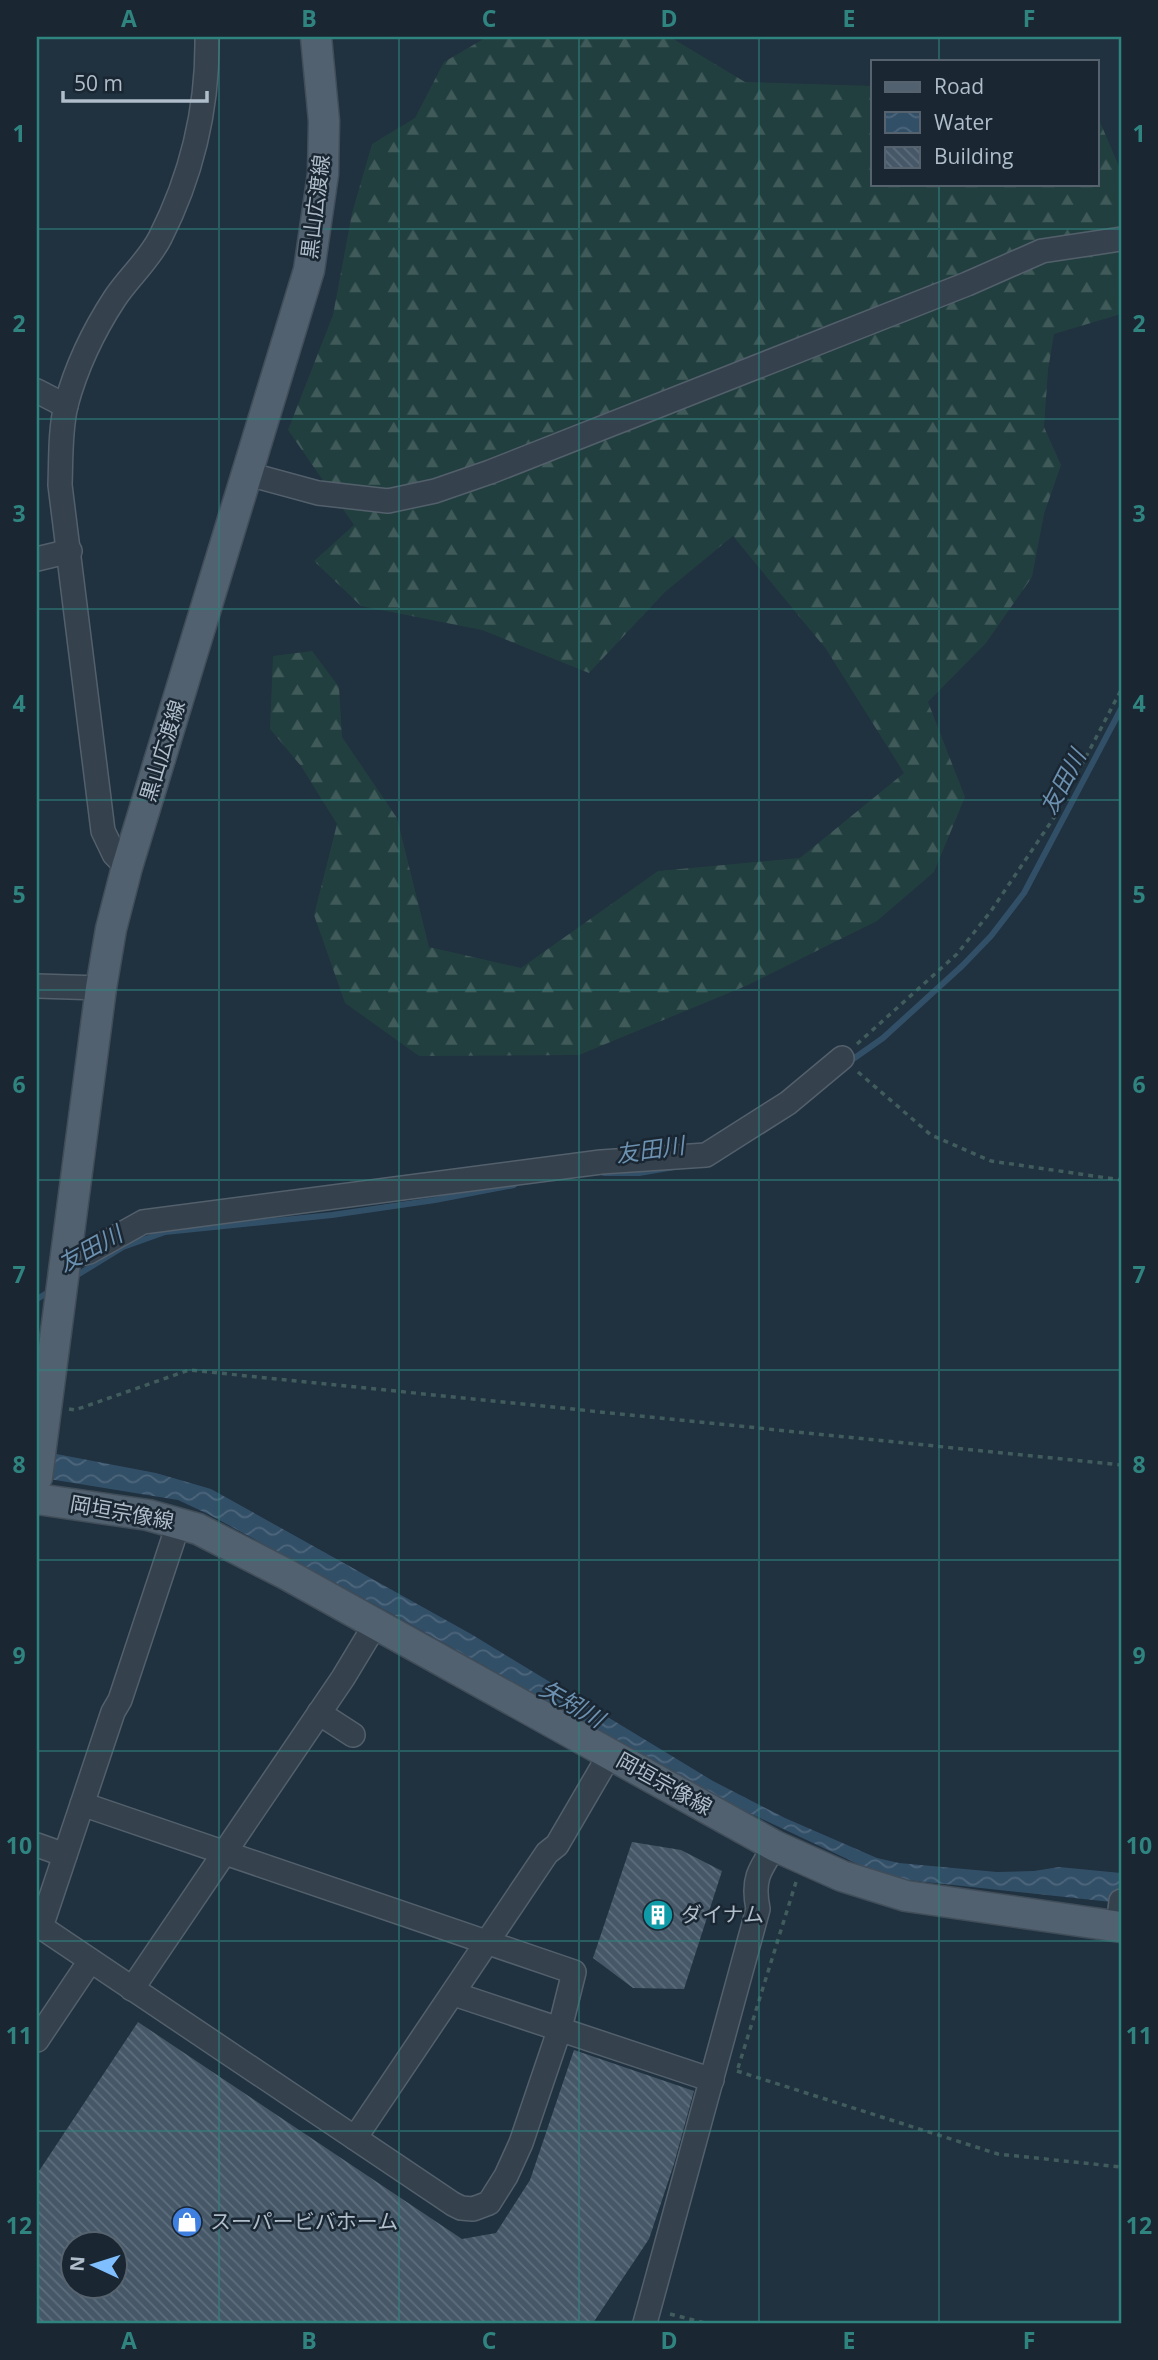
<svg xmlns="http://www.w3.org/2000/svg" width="1158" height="2360" font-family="'Open Sans','Noto Sans JP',sans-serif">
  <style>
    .forest { fill: url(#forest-firs) }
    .water { fill: url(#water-waves) }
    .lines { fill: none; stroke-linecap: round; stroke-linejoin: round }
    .stream { stroke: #324f68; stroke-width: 6 }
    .building { fill: url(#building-back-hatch); fill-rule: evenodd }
    .minor-casing { stroke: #53606c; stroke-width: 26 }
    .major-casing { stroke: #414e5a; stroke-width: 33 }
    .path { stroke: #405c5c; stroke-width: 3.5; stroke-dasharray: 5 5; stroke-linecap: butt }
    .minor { stroke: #35424e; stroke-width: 23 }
    .major { stroke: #52616f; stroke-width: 30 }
    .grid { fill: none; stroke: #2f8480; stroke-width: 2; stroke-opacity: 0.55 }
    .labels { text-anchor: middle; stroke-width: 5; stroke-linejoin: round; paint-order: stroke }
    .street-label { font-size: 21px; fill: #b0bdca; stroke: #1a2733 }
    .poi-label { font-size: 21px; fill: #b0bdca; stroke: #1a2733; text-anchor: start }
    .water-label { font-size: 23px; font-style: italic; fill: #6d92b1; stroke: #1a2733 }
    .neatline { fill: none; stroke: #2f8480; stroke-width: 2.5 }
    .grid-label { font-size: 23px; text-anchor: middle; font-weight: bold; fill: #2f8480 }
  </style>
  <defs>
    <pattern id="forest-firs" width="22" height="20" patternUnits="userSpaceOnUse" patternTransform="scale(1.75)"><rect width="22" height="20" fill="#223f3f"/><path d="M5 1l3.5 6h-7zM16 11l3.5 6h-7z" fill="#405959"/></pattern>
    <pattern id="water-waves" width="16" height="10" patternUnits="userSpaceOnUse" patternTransform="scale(1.75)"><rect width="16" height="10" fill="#324f68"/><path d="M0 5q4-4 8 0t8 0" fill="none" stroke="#4d667c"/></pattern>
    <pattern id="building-back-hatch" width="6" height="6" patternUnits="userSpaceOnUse" patternTransform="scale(1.75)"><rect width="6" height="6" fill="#465868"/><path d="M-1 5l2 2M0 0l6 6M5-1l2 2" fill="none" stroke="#5e6e7c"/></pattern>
  </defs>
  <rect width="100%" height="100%" fill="#20313f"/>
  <path class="forest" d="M487,37H670L745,82L873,86V184H1097V115L1121,171V314L1054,334L1048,370L1044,427L1061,465L1044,514L1032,577L986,643L928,702L965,797L934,872L877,921L748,985L579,1055L419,1056L345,1003L314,915L337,824L301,766L270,729L273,656L312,651L339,687L342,737L397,818L429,947L521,968L658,871L800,858L904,773L826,649L733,536L665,592L589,673L482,630L361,606L314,561L354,525L288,430L333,315L352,213L372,144L415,118L444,62Z"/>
  <path class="water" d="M46,1452L156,1473L211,1489L471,1634L713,1781L785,1818L877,1858L899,1863L997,1872L1034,1871L1059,1867L1121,1873V1903L907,1880L883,1874L862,1866L728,1803L394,1615L208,1514L178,1500L49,1479Z"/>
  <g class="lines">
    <g class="stream">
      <path d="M846,1064L883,1038L962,966L991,936L1024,893L1121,709"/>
      <path d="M604,1173H639L680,1166"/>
      <path d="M74,1277L123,1247L165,1232L332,1215L435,1200L514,1185"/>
      <path d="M37,1299L52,1290"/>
    </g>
  </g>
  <g class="building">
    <path d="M632,1842L681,1850L722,1871L684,1989L633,1988L593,1958Z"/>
    <path d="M138,2022L462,2239L496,2233L530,2180L574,2050L694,2091L674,2164L649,2239L593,2323H37V2174ZM74,2244H116V2286H74Z"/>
  </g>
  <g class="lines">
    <g class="minor-casing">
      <g id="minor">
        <path d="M37,391L66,406"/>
        <path d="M248,474L318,493L388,501L435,491L490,472L967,284L1042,251L1121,239"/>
        <path d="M37,559L70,551"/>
        <path d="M127,867L114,854L103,831L60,485C61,459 60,430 66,405C76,368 94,330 115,298C129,277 148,261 160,238C192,175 208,108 207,37"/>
        <path d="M37,986L101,988"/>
        <path d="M65,1258L89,1252L143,1222L601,1162L706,1155L788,1103L842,1058"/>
        <path d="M319,1713L353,1735"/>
        <path d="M82,1804L574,1972L560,2028L521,2143L506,2176L489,2203L473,2209L461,2208L453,2204L41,1927L113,1712L120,1700L179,1522"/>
        <path d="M37,1845L65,1855"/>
        <path d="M1118,1927L1121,1901"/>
        <path d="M132,1989L343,1678L375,1625"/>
        <path d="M454,1994L712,2080"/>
        <path d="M37,2040L90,1961"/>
        <path d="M355,2138L547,1853L557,1845L610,1754"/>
        <path d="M645,2323L758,1909C752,1880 759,1870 775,1846"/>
      </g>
    </g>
    <g class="major-casing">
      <g id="major">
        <path d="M37,1477L101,988L111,929L127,867L309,270L323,174L324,121L316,37"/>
        <path d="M37,1499L148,1515L198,1529L286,1574L775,1846L842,1876L906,1896L1121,1927"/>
      </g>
    </g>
    <g class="path">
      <path d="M857,1044L957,954L991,911L1055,816L1121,690"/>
      <path d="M858,1072L931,1135L991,1161L1121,1180"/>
      <path d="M69,1409L75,1410L189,1370L1121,1465"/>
      <path d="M738,2068L796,1882"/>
      <path d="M737,2071L998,2154L1121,2167"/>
      <path d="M670,2314L705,2323"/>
    </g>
    <use href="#minor" class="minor"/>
    <use href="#major" class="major"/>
  </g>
  <path class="grid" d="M219,37V2323M399,37V2323M579,37V2323M759,37V2323M939,37V61M939,184V2323M37,229H1121M37,419H1121M37,609H1121M37,800H1121M37,990H1121M37,1180H1121M37,1370H1121M37,1560H1121M37,1751H1121M37,1941H1121M37,2131H1121"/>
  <defs>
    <g id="building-disc" transform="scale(1.575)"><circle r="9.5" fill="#0f9aa8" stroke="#1a2733"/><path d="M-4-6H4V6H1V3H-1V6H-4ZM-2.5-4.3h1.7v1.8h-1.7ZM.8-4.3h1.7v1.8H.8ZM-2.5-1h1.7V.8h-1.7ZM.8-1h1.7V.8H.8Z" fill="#fff"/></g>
    <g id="shop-disc" transform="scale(1.575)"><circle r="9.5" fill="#3f7fe0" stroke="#1a2733"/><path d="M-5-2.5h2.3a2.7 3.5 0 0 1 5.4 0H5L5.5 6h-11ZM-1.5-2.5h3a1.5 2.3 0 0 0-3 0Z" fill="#fff"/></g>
  </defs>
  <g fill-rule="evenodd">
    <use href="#building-disc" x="658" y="1915"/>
    <use href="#shop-disc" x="187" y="2222"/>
  </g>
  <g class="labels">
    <g class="street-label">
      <text transform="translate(316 207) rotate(-83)" y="7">黒山広渡線</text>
      <text transform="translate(163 751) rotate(-73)" y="7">黒山広渡線</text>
      <text transform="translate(122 1513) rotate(10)" y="7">岡垣宗像線</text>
      <text transform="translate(664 1784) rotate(29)" y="7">岡垣宗像線</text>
    </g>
    <g class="poi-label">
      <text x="681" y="1922">ダイナム</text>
      <text x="210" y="2229">スーパービバホーム</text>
    </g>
    <g class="water-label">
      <text transform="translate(1063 782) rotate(-62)" y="8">友田川</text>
      <text transform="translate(650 1150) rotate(-8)" y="8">友田川</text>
      <text transform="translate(90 1249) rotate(-29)" y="8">友田川</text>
      <text transform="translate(572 1704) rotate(30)" y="8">矢矧川</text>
    </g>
  </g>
  <rect width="1158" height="2360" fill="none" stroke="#1a2733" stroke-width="77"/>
  <rect x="871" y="60" width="228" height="126" fill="#1a2733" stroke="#56636f" stroke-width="2"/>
  <rect x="885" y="82" width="35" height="10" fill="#52616f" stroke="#56636f" stroke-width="2"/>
  <text x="934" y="94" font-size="21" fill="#b0bdca">Road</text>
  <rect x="885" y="112" width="35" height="21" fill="url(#water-waves)" stroke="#56636f" stroke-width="2"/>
  <text x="934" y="130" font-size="21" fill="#b0bdca">Water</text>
  <rect x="885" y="147" width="35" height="21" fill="url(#building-back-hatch)" stroke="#56636f" stroke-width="2"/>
  <text x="934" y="164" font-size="21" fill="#b0bdca">Building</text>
  <g transform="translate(94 2265) rotate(274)"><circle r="33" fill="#1a2733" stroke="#56636f" stroke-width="2"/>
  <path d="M0-5L12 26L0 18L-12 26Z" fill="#80bfff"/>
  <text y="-10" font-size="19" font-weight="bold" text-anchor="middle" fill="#b0bdca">N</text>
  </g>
  <path d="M63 91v10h144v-10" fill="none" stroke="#b0bdca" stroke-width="3.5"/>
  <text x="74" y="91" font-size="21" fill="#b0bdca" stroke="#1a2733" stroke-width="5" paint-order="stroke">50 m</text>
  <rect x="38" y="38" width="1082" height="2284" class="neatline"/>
  <g class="grid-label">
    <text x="129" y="27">A</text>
    <text x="309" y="27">B</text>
    <text x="489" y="27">C</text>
    <text x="669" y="27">D</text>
    <text x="849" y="27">E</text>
    <text x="1029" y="27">F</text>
    <text x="19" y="142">1</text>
    <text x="1139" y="142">1</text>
    <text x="19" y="332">2</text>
    <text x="1139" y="332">2</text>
    <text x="19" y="522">3</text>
    <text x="1139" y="522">3</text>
    <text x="19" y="712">4</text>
    <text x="1139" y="712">4</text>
    <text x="19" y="903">5</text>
    <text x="1139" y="903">5</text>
    <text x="19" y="1093">6</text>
    <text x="1139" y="1093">6</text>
    <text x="19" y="1283">7</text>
    <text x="1139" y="1283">7</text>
    <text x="19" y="1473">8</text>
    <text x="1139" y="1473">8</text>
    <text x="19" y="1664">9</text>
    <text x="1139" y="1664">9</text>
    <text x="19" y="1854">10</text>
    <text x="1139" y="1854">10</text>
    <text x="19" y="2044">11</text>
    <text x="1139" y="2044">11</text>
    <text x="19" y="2234">12</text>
    <text x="1139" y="2234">12</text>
    <text x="129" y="2349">A</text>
    <text x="309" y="2349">B</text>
    <text x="489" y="2349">C</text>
    <text x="669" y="2349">D</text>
    <text x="849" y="2349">E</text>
    <text x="1029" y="2349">F</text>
  </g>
</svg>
